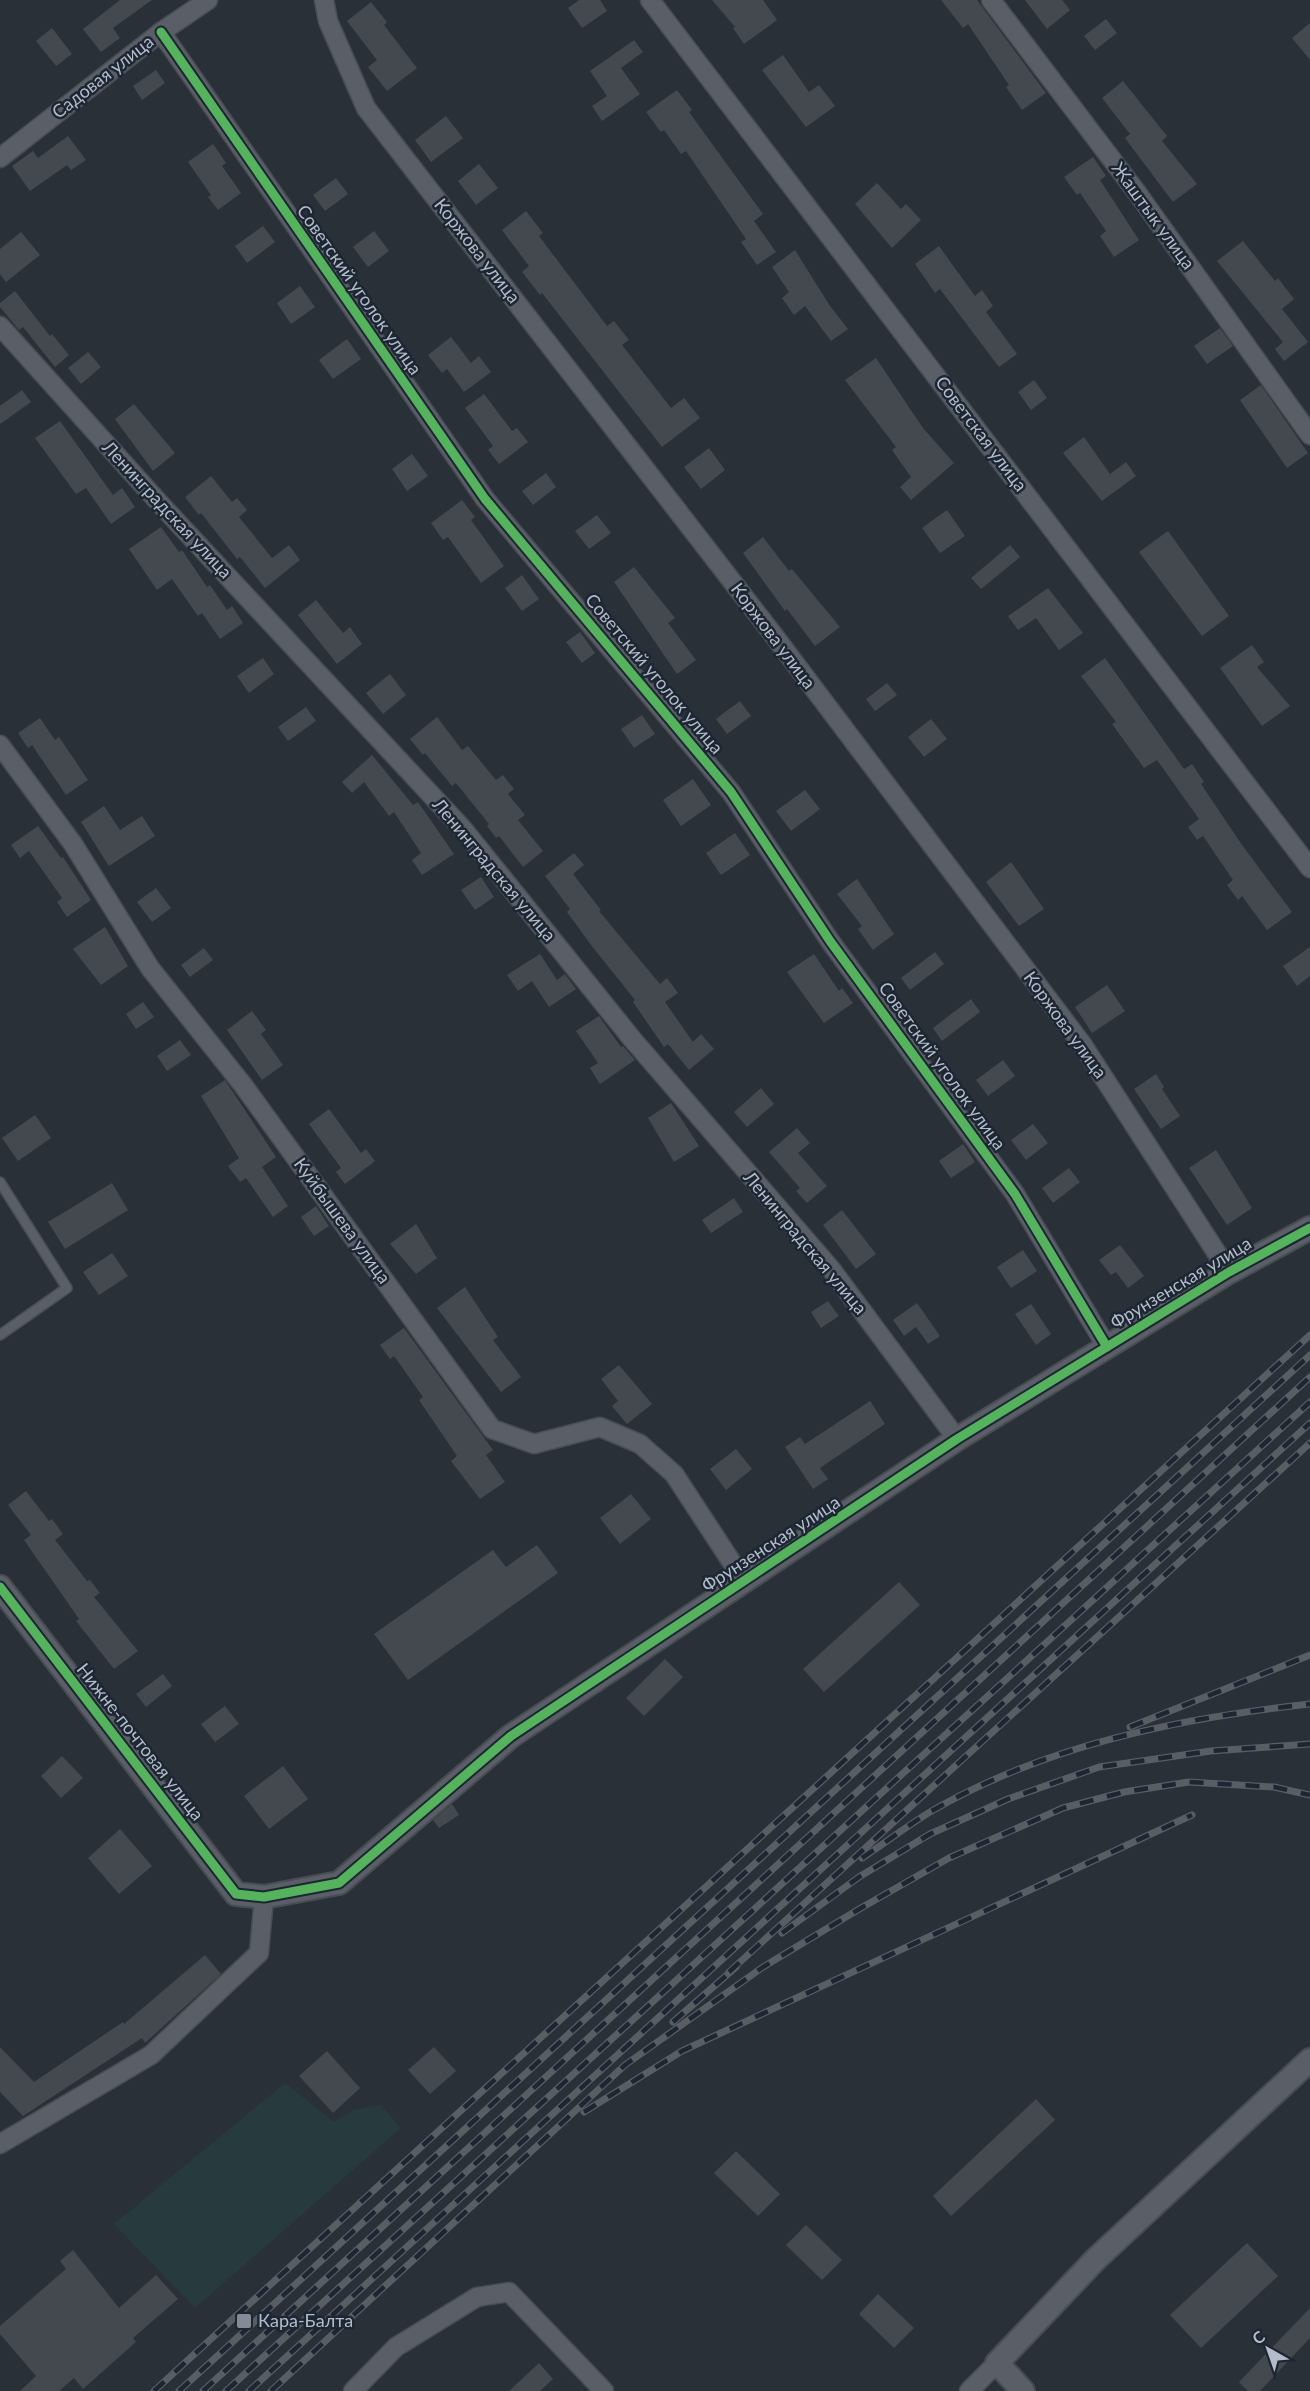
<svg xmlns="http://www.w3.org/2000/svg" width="1310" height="2391" font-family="Lato,sans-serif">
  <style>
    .green { fill: #273a3e }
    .building { fill: #444950 }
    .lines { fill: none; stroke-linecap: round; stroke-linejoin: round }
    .service-casing { stroke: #484c53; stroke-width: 12 }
    .minor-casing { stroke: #484c53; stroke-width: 21 }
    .tertiary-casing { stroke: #484c53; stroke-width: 26 }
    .service { stroke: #5a5e66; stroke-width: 9 }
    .minor { stroke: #5a5e66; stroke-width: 18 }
    .tertiary { stroke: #5a5e66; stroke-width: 22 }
    .rail-casing { stroke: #595d64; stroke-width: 7 }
    .rail { stroke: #1d2633; stroke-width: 4.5; stroke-dasharray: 14; stroke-linecap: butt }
    .cycleway-casing { stroke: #1d2633; stroke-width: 13 }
    .cycleway { stroke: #56b35d; stroke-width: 9 }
    .poi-dot { fill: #848b96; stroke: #1d2633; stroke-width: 2 }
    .labels { text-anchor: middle; stroke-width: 5; stroke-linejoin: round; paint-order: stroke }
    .street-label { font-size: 18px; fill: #b4bcc9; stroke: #1d2633 }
    .poi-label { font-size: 18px; fill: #b4bcc9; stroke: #1d2633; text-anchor: start }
  </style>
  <rect width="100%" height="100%" fill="#2a3038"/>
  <path class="green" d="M285,2083L334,2122L353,2110L381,2105L401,2128L195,2308L114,2224Z"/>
  <g class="building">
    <path d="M120,0H152L113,28L120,38L101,52L83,29Z"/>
    <path d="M579,0H600L607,11L582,28L568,8Z"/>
    <path d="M712,0H763L777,20L744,44L733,28L735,27Z"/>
    <path d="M941,0H977L1046,93L1022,110L1006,87L1009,85L968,24L963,28Z"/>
    <path d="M1025,0H1062L1070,10L1047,29Z"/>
    <path d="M371,2L387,22L384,25L417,68L387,91L368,67L377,60L347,21Z"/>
    <path d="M1106,19L1117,33L1095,50L1084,36Z"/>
    <path d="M1310,23V60L1292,38Z"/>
    <path d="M52,28L72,54L56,66L36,41Z"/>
    <path d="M634,40L643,52L621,68L640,94L602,121L592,106L607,96L590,71Z"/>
    <path d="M783,55L809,92L819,85L835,106L806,127L762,70Z"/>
    <path d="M156,70L165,83L142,100L133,86Z"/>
    <path d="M1123,81L1167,136L1162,141L1197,184L1173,202L1125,138L1130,134L1102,98Z"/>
    <path d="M677,90L692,110L689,112L763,214L754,221L776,252L757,265L741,242L746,239L686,151L681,154L664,130L661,132L646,112Z"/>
    <path d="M446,116L463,138L431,162L415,140Z"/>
    <path d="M68,136L86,160L71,170L67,165L30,191L12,166L33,151L38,158Z"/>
    <path d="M213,144L226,163L222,166L241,193L218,210L208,197L211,195L188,162Z"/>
    <path d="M1093,157L1106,176L1100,180L1139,240L1114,257L1100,236L1106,231L1080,193L1077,195L1064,177Z"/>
    <path d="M479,164L498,188L476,205L458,181Z"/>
    <path d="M336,178L348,194L325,211L313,195Z"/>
    <path d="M877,183L901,209L906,204L921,220L892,248L855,204Z"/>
    <path d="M526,211L543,233L539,236L607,326L614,321L629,340L622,345L671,408L684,398L700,418L662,447L542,293L540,295L522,272L529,266L502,230Z"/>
    <path d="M263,226L275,242L247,263L235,246Z"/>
    <path d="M374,231L389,251L368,267L353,247Z"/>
    <path d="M21,232L40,255L6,282L0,274V249Z"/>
    <path d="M1243,241L1275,281L1278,278L1294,299L1282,309L1308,342L1284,361L1275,349L1283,342L1217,261Z"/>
    <path d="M939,246L975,296L982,290L993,306L986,312L1017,354L999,367L940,289L935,293L915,264Z"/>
    <path d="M795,250L830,306L848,329L831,341L805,306L794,315L782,298L789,292L772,267Z"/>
    <path d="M300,286L315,307L291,324L277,303Z"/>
    <path d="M15,291L50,336L52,334L69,355L55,367L23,327L19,330L0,307V303Z"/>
    <path d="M1220,328L1233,346L1207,364L1194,346Z"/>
    <path d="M451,337L471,363L479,356L491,372L464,392L447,369L442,373L428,355Z"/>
    <path d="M347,339L361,359L333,379L319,360Z"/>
    <path d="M88,352L101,367L81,384L68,368Z"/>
    <path d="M876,358L923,428L954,463L911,500L900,487L911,477L892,450L896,447L845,380Z"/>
    <path d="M1034,380L1047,398L1031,410L1018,392Z"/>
    <path d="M1261,385L1308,453L1287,468L1240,400Z"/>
    <path d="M22,390L31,402L0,424V406Z"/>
    <path d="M484,394L512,431L517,428L528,442L499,464L488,450L493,446L465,408Z"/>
    <path d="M134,404L175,453L153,471L115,419Z"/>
    <path d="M60,421L113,495L122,488L135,507L111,524L86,488L76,494L35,438Z"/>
    <path d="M1084,437L1110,474L1126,462L1136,476L1102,501L1063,453Z"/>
    <path d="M709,448L725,470L701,489L684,467Z"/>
    <path d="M412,454L428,476L407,491L392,469Z"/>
    <path d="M546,473L556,487L533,505L522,491Z"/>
    <path d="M211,476L232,502L237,498L247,510L239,517L272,558L289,545L300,560L265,588L240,557L237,559L201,513L199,515L185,497Z"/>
    <path d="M462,500L475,517L471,520L504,566L481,583L448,537L443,540L431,523Z"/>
    <path d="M947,510L965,536L940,553L922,528Z"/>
    <path d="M597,515L611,533L589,549L575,531Z"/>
    <path d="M161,527L179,552L182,550L207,587L210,585L227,610L232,606L243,623L220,639L202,613L198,616L172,579L157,590L129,549Z"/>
    <path d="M1168,531L1229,616L1202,636L1139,552Z"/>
    <path d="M763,537L789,571L792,569L840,627L815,646L787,609L785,611L743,553Z"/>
    <path d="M1010,545L1020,557L981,589L971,578Z"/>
    <path d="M634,567L675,618L668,623L696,660L677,674L614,582Z"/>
    <path d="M522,575L539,599L522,611L505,588Z"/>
    <path d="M1048,588L1083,633L1059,650L1036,618L1018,630L1008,616Z"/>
    <path d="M316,600L343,633L350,627L362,644L337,664L298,615Z"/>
    <path d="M580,632L595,653L582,663L566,642Z"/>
    <path d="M1252,645L1264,662L1257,667L1290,706L1262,726L1220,668Z"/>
    <path d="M263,658L274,674L249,693L237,676Z"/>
    <path d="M1105,658L1184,769L1192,764L1204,782L1201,784L1242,845L1292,912L1267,930L1242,896L1238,900L1227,885L1233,880L1203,836L1197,840L1188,827L1199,819L1157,760L1144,768L1112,724L1116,722L1081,676Z"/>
    <path d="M390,674L406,695L383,714L366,693Z"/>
    <path d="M887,683L897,695L875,711L866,699Z"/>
    <path d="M740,701L751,716L727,734L716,719Z"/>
    <path d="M306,707L316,721L288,741L278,727Z"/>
    <path d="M642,715L655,734L634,748L621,729Z"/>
    <path d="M437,717L462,750L468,746L496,780L503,775L514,789L508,794L525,815L518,820L543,851L523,867L499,836L496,838L487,826L489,824L456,783L452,786L425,753L423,755L410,739Z"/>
    <path d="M40,718L55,740L59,737L88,780L66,795L32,745L28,748L18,733Z"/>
    <path d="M931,719L947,739L924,757L908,737Z"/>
    <path d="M372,755L413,805L418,802L454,854L422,875L412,860L421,853L394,812L389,816L364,782L352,793L342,782Z"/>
    <path d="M693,779L711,805L681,826L663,800Z"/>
    <path d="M805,790L820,809L791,831L776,811Z"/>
    <path d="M104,806L120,830L142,816L155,836L109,866L81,822Z"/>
    <path d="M38,826L61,858L63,857L91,900L67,917L57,902L62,898L29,851L20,858L11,845Z"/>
    <path d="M735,833L750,855L721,875L706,853Z"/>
    <path d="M574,853L584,865L573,874L601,910L599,911L660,984L667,978L678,993L665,1002L693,1042L701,1034L714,1049L689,1070L668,1044L664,1047L633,1002L635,1000L591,945L567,912L570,909L545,876Z"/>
    <path d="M1011,862L1044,909L1019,926L986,882Z"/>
    <path d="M481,877L494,897L475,910L461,890Z"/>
    <path d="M857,879L894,934L873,950L858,929L862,926L837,894Z"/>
    <path d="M156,888L171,908L152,922L137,902Z"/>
    <path d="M105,927L128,966L101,985L73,949Z"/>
    <path d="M1310,947V976L1297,986L1283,966Z"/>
    <path d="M204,948L213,960L190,977L181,965Z"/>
    <path d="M935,952L944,964L910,990L901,978Z"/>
    <path d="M540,954L557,980L565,974L576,989L549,1007L532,981L518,991L507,975Z"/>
    <path d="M814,954L839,991L842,988L853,1003L824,1023L787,972Z"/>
    <path d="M1107,985L1125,1011L1092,1033L1075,1007Z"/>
    <path d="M971,999L980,1012L942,1041L933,1028Z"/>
    <path d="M143,1002L154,1017L136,1029L126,1014Z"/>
    <path d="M252,1011L266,1030L261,1034L283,1065L262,1080L227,1030Z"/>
    <path d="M599,1016L621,1047L623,1046L635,1060L600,1084L590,1068L598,1063L576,1031Z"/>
    <path d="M180,1040L191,1055L167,1071L157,1056Z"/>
    <path d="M1003,1060L1015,1076L988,1096L976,1080Z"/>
    <path d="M1156,1074L1164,1087L1162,1089L1180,1116L1161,1129L1134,1089Z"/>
    <path d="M225,1080L276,1157L262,1167L288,1206L273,1217L246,1178L240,1182L228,1166L239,1158L201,1096Z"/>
    <path d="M761,1088L774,1104L747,1127L734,1112Z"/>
    <path d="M671,1103L699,1146L674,1162L648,1118Z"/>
    <path d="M329,1109L361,1153L366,1149L375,1161L345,1184L336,1172L341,1168L309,1124Z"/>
    <path d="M35,1115L51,1138L18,1161L2,1138Z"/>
    <path d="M1033,1124L1048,1143L1026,1160L1011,1140Z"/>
    <path d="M797,1128L810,1143L798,1153L827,1186L807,1203L796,1191L800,1188L769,1152Z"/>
    <path d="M963,1144L975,1162L951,1178L939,1161Z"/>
    <path d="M1216,1150L1252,1208L1227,1225L1189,1168Z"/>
    <path d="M1069,1168L1080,1182L1053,1203L1042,1188Z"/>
    <path d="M112,1183L128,1210L65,1249L48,1222Z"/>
    <path d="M734,1198L743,1212L711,1233L702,1220Z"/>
    <path d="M316,1206L329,1226L314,1236L301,1217Z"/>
    <path d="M842,1210L876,1254L856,1269L823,1225Z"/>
    <path d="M416,1224L437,1258L416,1274L390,1244Z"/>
    <path d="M1120,1245L1144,1276L1128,1288L1116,1272L1111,1275L1099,1260Z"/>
    <path d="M1023,1250L1037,1271L1011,1288L997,1267Z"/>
    <path d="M112,1253L128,1276L99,1295L83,1272Z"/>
    <path d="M465,1287L498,1337L493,1340L521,1377L501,1392L437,1308Z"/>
    <path d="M828,1301L839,1316L821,1328L811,1312Z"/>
    <path d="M917,1303L940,1336L928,1344L916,1327L904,1336L893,1320Z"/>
    <path d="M1031,1304L1051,1334L1036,1345L1015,1314Z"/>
    <path d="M404,1328L493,1450L486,1455L505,1482L480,1499L451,1461L457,1456L419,1400L423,1397L394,1356L390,1359L380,1345Z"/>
    <path d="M619,1365L652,1404L627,1424L612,1406L618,1401L601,1379Z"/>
    <path d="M870,1401L885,1424L820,1468L828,1479L813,1489L785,1447L800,1437L805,1444Z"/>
    <path d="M736,1449L752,1469L726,1490L710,1469Z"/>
    <path d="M26,1491L49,1521L52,1519L63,1534L55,1540L87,1581L90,1580L100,1593L94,1597L138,1651L114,1669L76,1621L79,1619L24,1540L31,1535L8,1505Z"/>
    <path d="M631,1494L651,1519L620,1544L600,1518Z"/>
    <path d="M537,1545L558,1573L408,1680L374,1634L493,1550L506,1567Z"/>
    <path d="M899,1582L920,1605L824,1692L803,1669Z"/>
    <path d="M665,1659L683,1677L644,1716L626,1698Z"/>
    <path d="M163,1674L172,1686L146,1707L136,1694Z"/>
    <path d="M225,1706L239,1724L215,1742L201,1724Z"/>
    <path d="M62,1756L83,1778L61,1798L41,1776Z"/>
    <path d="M283,1766L308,1799L269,1829L244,1796Z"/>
    <path d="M452,1804L459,1815L439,1828L433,1820Z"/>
    <path d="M120,1829L152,1866L119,1894L88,1858Z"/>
    <path d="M205,1955L221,1974L145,2043L142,2038L23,2116L0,2092V2047L34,2082L123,2022L124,2024Z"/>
    <path d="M434,2047L456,2071L430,2094L408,2070Z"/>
    <path d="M327,2051L360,2088L333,2113L299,2076Z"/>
    <path d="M1036,2099L1055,2120L951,2216L933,2196Z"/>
    <path d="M736,2151L780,2194L758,2216L714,2173Z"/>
    <path d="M806,2225L842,2260L822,2280L786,2245Z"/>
    <path d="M1247,2243L1278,2276L1201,2348L1170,2315Z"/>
    <path d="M73,2250L119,2308L156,2275L178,2299L133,2338L136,2342L83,2389L74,2378L59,2391H20L36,2376L0,2334V2326L66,2269L60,2261Z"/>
    <path d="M878,2294L914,2328L894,2348L859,2314Z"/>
    <path d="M1310,2308V2338L1260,2391H1248L1239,2382Z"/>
    <path d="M539,2363L553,2379L540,2391H509Z"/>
  </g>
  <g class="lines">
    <g class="service-casing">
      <path id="service" d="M0,1182L67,1288L0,1335"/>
    </g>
    <g class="minor-casing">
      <g id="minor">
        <path d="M324,0L328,21L366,108L772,633L1082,1044L1229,1272"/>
        <path d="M650,0L1310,868"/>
        <path d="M991,0L1138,194L1310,435"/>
        <path d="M161,32L485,499L731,792L830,941L1015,1194L1107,1347"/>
        <path d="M0,158L161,32L208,0"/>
        <path d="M0,326L163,507L463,829L633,1040L831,1269L957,1439"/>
        <path d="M0,745L73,844L150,968L243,1085L492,1429L534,1444L600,1427L640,1444L674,1474L744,1581"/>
        <path d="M0,2144L151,2055L259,1953L264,1897"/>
        <path d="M353,2391L396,2347L477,2297L509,2292L604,2391"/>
        <path d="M969,2391L997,2363"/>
      </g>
    </g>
    <g class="tertiary-casing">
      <g id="tertiary">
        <path d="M0,1587L236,1894L264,1897L339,1883L511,1736L957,1439L1229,1272L1310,1228"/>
        <path d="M1023,2391L997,2363L1096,2259L1310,2060"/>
      </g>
    </g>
    <use href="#service" class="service"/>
    <use href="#minor" class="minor"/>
    <use href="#tertiary" class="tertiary"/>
    <g class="rail-casing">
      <g id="rail">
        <path d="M1130,1727L1310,1655"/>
        <path d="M862,1858C885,1843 907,1826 930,1812C1045,1745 1180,1718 1310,1704"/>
        <path d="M782,1933L859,1877L930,1834L1008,1799L1099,1767L1211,1751L1310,1744"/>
        <path d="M729,1972L1310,1443"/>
        <path d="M673,2022L736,1967"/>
        <path d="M584,2112L682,2051L1192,1815"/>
        <path d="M154,2391L1310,1335"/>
        <path d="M179,2391L1310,1355"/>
        <path d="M203,2391L1310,1377"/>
        <path d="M226,2391L1310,1402"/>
        <path d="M249,2391L1310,1423"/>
        <path d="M271,2391L625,2065L763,1967L861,1908L949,1858L1063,1808L1124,1792L1189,1782L1274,1787L1310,1795"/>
      </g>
    </g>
    <use href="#rail" class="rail"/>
    <g class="cycleway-casing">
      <g id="cycleway">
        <path d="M161,32L485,499L731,792L830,941L1015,1194L1107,1347"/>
        <path d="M0,1587L236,1894L264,1897L339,1883L511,1736L957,1439L1229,1272L1310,1228"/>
      </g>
    </g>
    <use href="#cycleway" class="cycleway"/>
  </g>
  <rect class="poi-dot" x="236" y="2313" width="16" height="16" rx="3"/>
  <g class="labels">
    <g class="street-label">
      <text transform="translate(103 77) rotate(-38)" y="6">Садовая улица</text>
      <text transform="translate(1153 216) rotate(54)" y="6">Жаштык улица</text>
      <text transform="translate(477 251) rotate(52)" y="6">Коржова улица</text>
      <text transform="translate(359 290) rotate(55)" y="6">Советский уголок улица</text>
      <text transform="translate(981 434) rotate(53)" y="6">Советская улица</text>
      <text transform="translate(167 510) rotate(47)" y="6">Ленинградская улица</text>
      <text transform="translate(773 636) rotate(53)" y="6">Коржова улица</text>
      <text transform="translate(654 674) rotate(50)" y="6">Советский уголок улица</text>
      <text transform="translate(494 870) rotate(50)" y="6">Ленинградская улица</text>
      <text transform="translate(1065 1025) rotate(54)" y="6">Коржова улица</text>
      <text transform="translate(942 1066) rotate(54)" y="6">Советский уголок улица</text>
      <text transform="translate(342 1221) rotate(54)" y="6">Куйбышева улица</text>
      <text transform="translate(805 1243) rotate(50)" y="6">Ленинградская улица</text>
      <text transform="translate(1181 1283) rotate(-31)" y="6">Фрунзенская улица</text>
      <text transform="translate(771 1544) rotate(-33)" y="6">Фрунзенская улица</text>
      <text transform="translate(140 1742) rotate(52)" y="6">Нижне-почтовая улица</text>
    </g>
    <g class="poi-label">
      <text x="258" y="2327">Кара-Балта</text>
    </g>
  </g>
  <g transform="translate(1268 2349) rotate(320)" stroke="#1d2633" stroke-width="4.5" paint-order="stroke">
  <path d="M0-4.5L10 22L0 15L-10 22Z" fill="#b4bcc9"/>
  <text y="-9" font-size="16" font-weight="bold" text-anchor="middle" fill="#b4bcc9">С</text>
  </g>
</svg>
